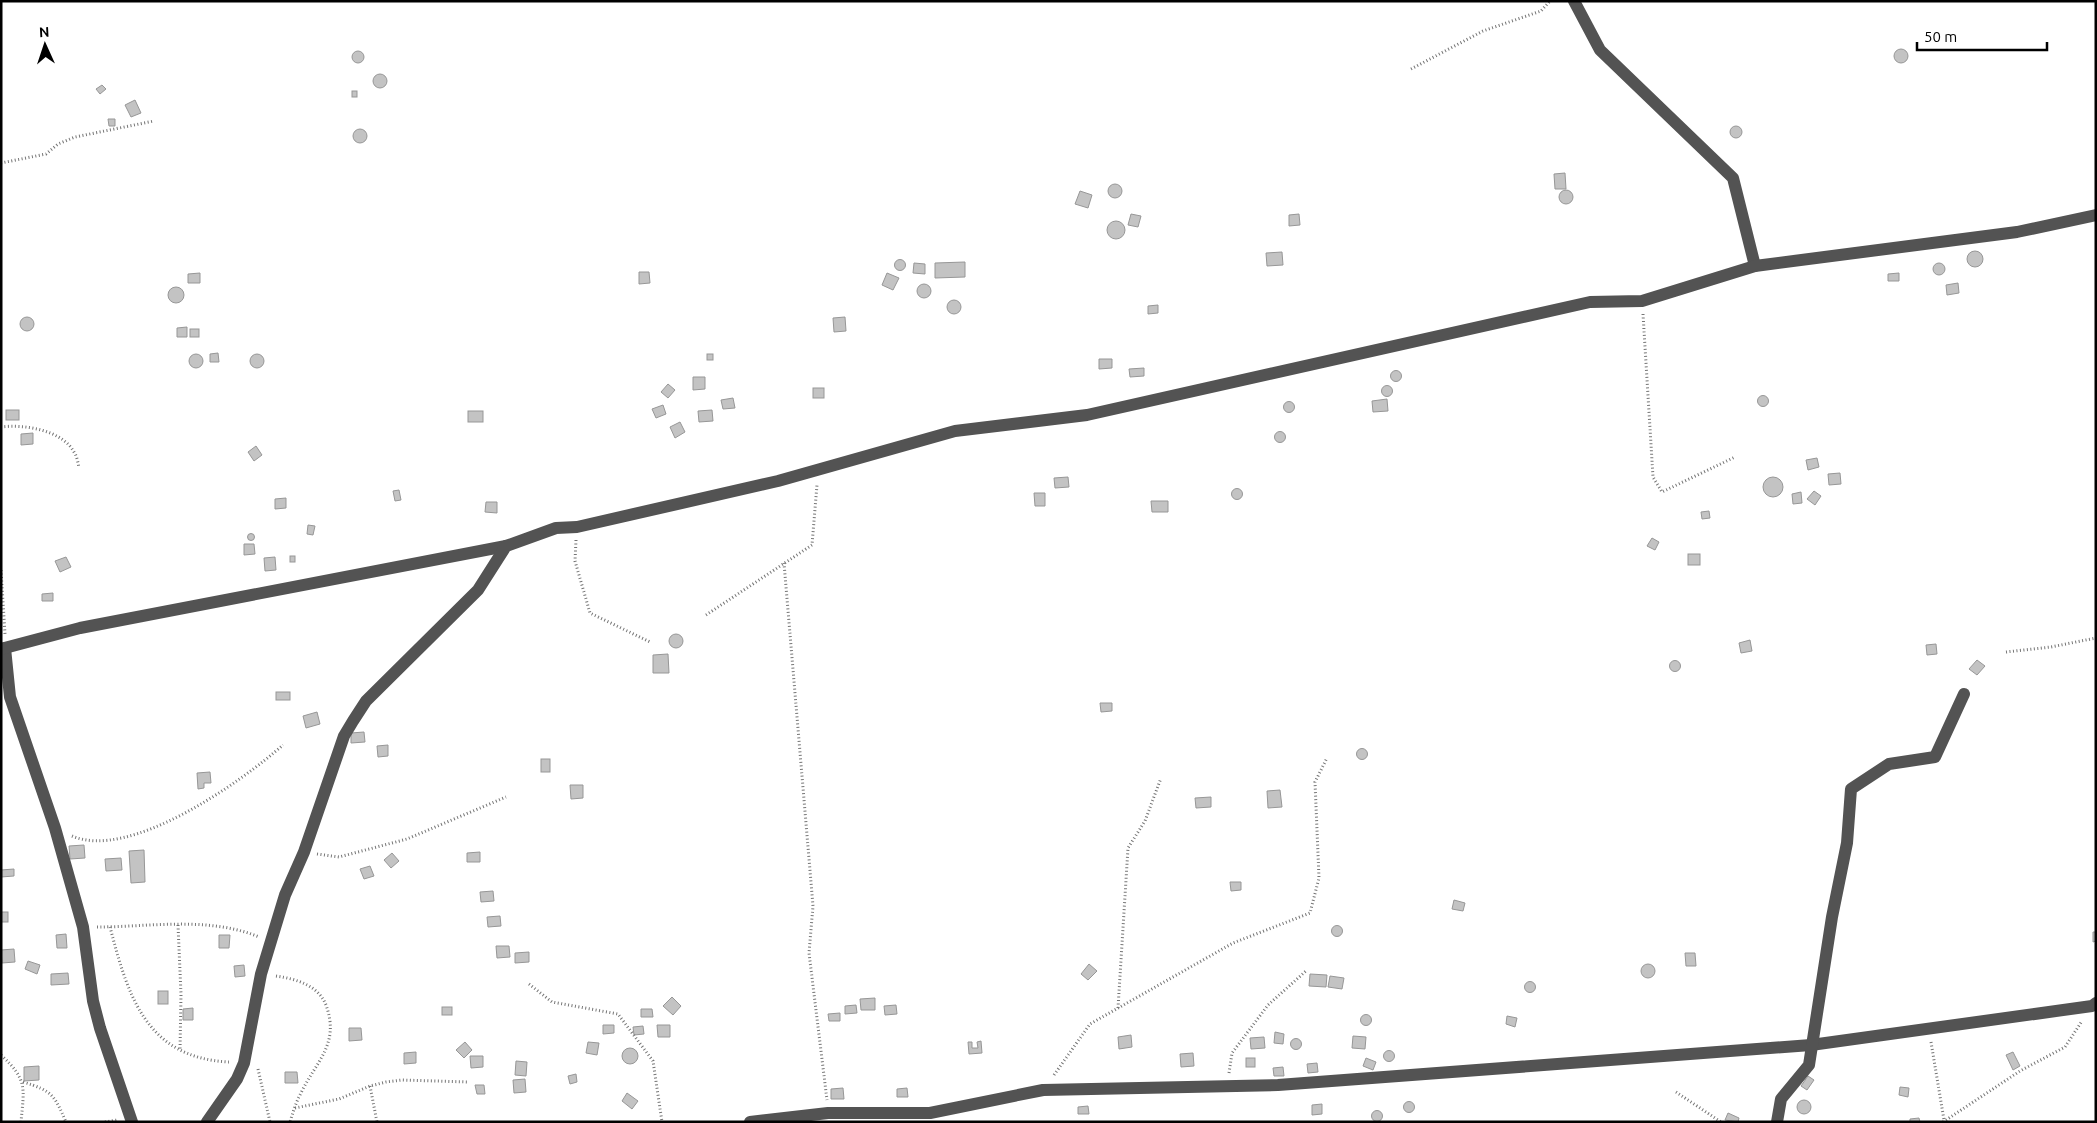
<svg xmlns="http://www.w3.org/2000/svg" width="2097" height="1123" font-family="Ubuntu,sans-serif">
  <style>
    .building { fill: #c3c3c3; stroke: #979797 }
    .lines { fill: none; stroke-linecap: round; stroke-linejoin: round }
    .path { stroke: #757575; stroke-width: 3; stroke-dasharray: 1 2.5; stroke-linecap: butt }
    .minor { stroke: #535353; stroke-width: 12 }
  </style>
  <rect width="100%" height="100%" fill="#fff"/>
  <g class="building">
    <circle cx="1901" cy="56" r="7"/>
    <circle cx="358" cy="57" r="6"/>
    <circle cx="380" cy="81" r="7"/>
    <path d="M102,85L106,89L100,94L96,89Z"/>
    <rect x="352" y="91" width="5" height="6"/>
    <path d="M135,100L141,113L131,117L125,105Z"/>
    <path d="M108,119H115V126H109Z"/>
    <circle cx="1736" cy="132" r="6"/>
    <circle cx="360" cy="136" r="7"/>
    <path d="M1565,173L1566,189H1555L1554,174Z"/>
    <circle cx="1115" cy="191" r="7"/>
    <circle cx="1566" cy="197" r="7"/>
    <path d="M1080,191L1092,195L1088,208L1075,204Z"/>
    <path d="M1131,214L1141,216L1138,227L1128,225Z"/>
    <path d="M1299,214L1300,225L1289,226V215Z"/>
    <circle cx="1116" cy="230" r="9"/>
    <circle cx="1975" cy="259" r="8"/>
    <path d="M1282,252L1283,265L1267,266L1266,253Z"/>
    <circle cx="900" cy="265" r="5.5"/>
    <path d="M965,262V277L935,278V263Z"/>
    <path d="M914,263L925,264V274L913,273Z"/>
    <circle cx="1939" cy="269" r="6"/>
    <path d="M639,272H649L650,283L639,284Z"/>
    <path d="M200,273V283H188V274Z"/>
    <path d="M887,273L899,278L893,290L882,285Z"/>
    <path d="M1899,273V281H1888V274Z"/>
    <path d="M1958,283L1959,293L1947,295L1946,285Z"/>
    <circle cx="924" cy="291" r="7"/>
    <circle cx="176" cy="295" r="8"/>
    <circle cx="954" cy="307" r="7"/>
    <path d="M1158,305V313L1148,314V306Z"/>
    <path d="M845,317L846,331L834,332L833,318Z"/>
    <circle cx="27" cy="324" r="7"/>
    <path d="M187,327V337H177V328Z"/>
    <rect x="190" y="329" width="9" height="8"/>
    <path d="M218,353L219,362H210V354Z"/>
    <rect x="707" y="354" width="6" height="6"/>
    <circle cx="257" cy="361" r="7"/>
    <circle cx="196" cy="361" r="7"/>
    <path d="M1099,359H1112V368L1099,369Z"/>
    <path d="M1144,368V376L1130,377L1129,369Z"/>
    <circle cx="1396" cy="376" r="5.5"/>
    <path d="M693,377H705V389L693,390Z"/>
    <path d="M668,384L675,390L668,398L661,392Z"/>
    <circle cx="1387" cy="391" r="5.5"/>
    <rect x="813" y="388" width="11" height="10"/>
    <circle cx="1763" cy="401" r="5.5"/>
    <path d="M733,398L735,408L723,409L721,400Z"/>
    <path d="M1387,399L1388,411L1373,412L1372,401Z"/>
    <circle cx="1289" cy="407" r="5.5"/>
    <path d="M663,405L666,414L656,418L652,409Z"/>
    <rect x="6" y="410" width="13" height="10"/>
    <path d="M712,410L713,421L699,422L698,411Z"/>
    <rect x="468" y="411" width="15" height="11"/>
    <path d="M680,422L685,432L675,438L670,427Z"/>
    <circle cx="1280" cy="437" r="5.5"/>
    <path d="M33,433V444L21,445V434Z"/>
    <path d="M256,446L262,455L254,461L248,452Z"/>
    <path d="M1817,458L1819,467L1808,470L1806,460Z"/>
    <path d="M1840,473L1841,484L1829,485L1828,474Z"/>
    <path d="M1068,477L1069,487L1055,488L1054,478Z"/>
    <circle cx="1773" cy="487" r="10"/>
    <circle cx="1237" cy="494" r="5.5"/>
    <path d="M399,490L401,500L395,501L393,491Z"/>
    <path d="M1814,491L1821,496L1815,505L1807,499Z"/>
    <path d="M1801,492L1802,503L1793,504L1792,494Z"/>
    <path d="M1034,493H1045V506H1035Z"/>
    <path d="M286,498V508L275,509V499Z"/>
    <path d="M1151,501H1168V512H1152Z"/>
    <path d="M486,502H497V513L485,512Z"/>
    <path d="M1709,511L1710,518L1702,519L1701,512Z"/>
    <path d="M308,525L315,526L313,535L307,534Z"/>
    <circle cx="251" cy="537" r="3.5"/>
    <path d="M1652,538L1659,542L1655,550L1647,546Z"/>
    <path d="M244,544H254L255,554L244,555Z"/>
    <rect x="1688" y="554" width="12" height="11"/>
    <rect x="290" y="556" width="5" height="6"/>
    <path d="M66,557L71,567L60,572L55,561Z"/>
    <path d="M275,557L276,570L265,571L264,558Z"/>
    <path d="M53,593V601H42V594Z"/>
    <circle cx="676" cy="641" r="7"/>
    <path d="M1750,640L1752,651L1741,653L1739,643Z"/>
    <path d="M1936,644L1937,654L1927,655L1926,645Z"/>
    <path d="M668,654L669,673H653V655Z"/>
    <path d="M1977,660L1985,666L1977,675L1969,669Z"/>
    <circle cx="1675" cy="666" r="5.5"/>
    <rect x="276" y="692" width="14" height="8"/>
    <path d="M1100,703H1112V711L1101,712Z"/>
    <path d="M317,712L320,724L306,728L303,716Z"/>
    <path d="M364,732L365,742L351,743V733Z"/>
    <path d="M388,745V756L378,757L377,746Z"/>
    <circle cx="1362" cy="754" r="5.5"/>
    <rect x="541" y="759" width="9" height="13"/>
    <path d="M210,772L211,783H204V788L198,789L197,773Z"/>
    <path d="M570,785H583V798L571,799Z"/>
    <path d="M1280,790L1282,807L1268,808L1267,791Z"/>
    <path d="M1211,797V807L1196,808L1195,798Z"/>
    <path d="M84,845L85,858L70,859L69,846Z"/>
    <path d="M144,850L145,882L131,883L129,851Z"/>
    <path d="M480,852V862H467V853Z"/>
    <path d="M392,853L399,861L391,868L384,860Z"/>
    <path d="M121,858L122,870L106,871L105,859Z"/>
    <path d="M370,866L374,876L364,879L360,869Z"/>
    <path d="M14,869V876L1,877V870Z"/>
    <path d="M1230,882H1241V890L1231,891Z"/>
    <path d="M493,891L494,901L481,902L480,892Z"/>
    <path d="M1454,900L1465,903L1463,911L1452,909Z"/>
    <rect x="1" y="912" width="7" height="10"/>
    <path d="M500,916L501,926L488,927L487,917Z"/>
    <circle cx="1337" cy="931" r="5.5"/>
    <path d="M2093,932H2096V941L2093,942Z"/>
    <path d="M66,934L67,948H57L56,935Z"/>
    <path d="M219,935H230L229,948H219Z"/>
    <path d="M496,946H509L510,957L497,958Z"/>
    <path d="M14,949L15,962L2,963L1,950Z"/>
    <path d="M529,952V962L515,963V953Z"/>
    <path d="M1685,953H1695L1696,966H1686Z"/>
    <path d="M28,961L40,965L37,974L25,969Z"/>
    <circle cx="1648" cy="971" r="7"/>
    <path d="M1089,964L1097,971L1088,980L1081,974Z"/>
    <path d="M244,965L245,976L235,977L234,966Z"/>
    <path d="M68,973L69,984L51,985V974Z"/>
    <path d="M1310,974L1327,975L1326,987L1309,986Z"/>
    <path d="M1330,976L1344,978L1342,989L1328,987Z"/>
    <circle cx="1530" cy="987" r="5.5"/>
    <rect x="158" y="991" width="10" height="13"/>
    <path d="M672,997L681,1006L673,1015L663,1006Z"/>
    <path d="M875,998V1010H861L860,999Z"/>
    <path d="M856,1005L857,1013L845,1014V1006Z"/>
    <path d="M896,1005L897,1014L885,1015L884,1006Z"/>
    <rect x="442" y="1007" width="10" height="8"/>
    <path d="M193,1008V1020H183V1009Z"/>
    <path d="M641,1009H652L653,1017H641Z"/>
    <path d="M840,1013V1021H829L828,1014Z"/>
    <circle cx="1366" cy="1020" r="5.5"/>
    <path d="M1507,1016L1517,1018L1515,1027L1506,1024Z"/>
    <path d="M603,1025H614V1033L603,1034Z"/>
    <path d="M657,1025H670V1037H658Z"/>
    <path d="M643,1026L644,1034L634,1035L633,1027Z"/>
    <path d="M349,1028H361L362,1040L349,1041Z"/>
    <path d="M1275,1032L1284,1034L1283,1044L1274,1043Z"/>
    <path d="M1131,1035L1132,1047L1119,1049L1118,1037Z"/>
    <path d="M1353,1036L1366,1037L1365,1049L1352,1048Z"/>
    <path d="M1264,1037L1265,1048L1251,1049L1250,1038Z"/>
    <circle cx="1296" cy="1044" r="5.5"/>
    <path d="M981,1041L982,1053L969,1054L968,1042H972V1048H978L977,1042Z"/>
    <path d="M465,1042L472,1050L464,1058L456,1050Z"/>
    <path d="M588,1042L599,1043L597,1055L586,1053Z"/>
    <circle cx="630" cy="1056" r="8"/>
    <circle cx="1389" cy="1056" r="5.5"/>
    <path d="M416,1052V1063L404,1064V1053Z"/>
    <path d="M2013,1052L2020,1066L2013,1070L2006,1055Z"/>
    <path d="M1193,1053L1194,1066L1181,1067L1180,1054Z"/>
    <path d="M470,1056H483V1067L471,1068Z"/>
    <rect x="1246" y="1058" width="9" height="9"/>
    <path d="M1366,1058L1376,1062L1373,1070L1363,1066Z"/>
    <path d="M516,1061L527,1062L526,1076L515,1075Z"/>
    <path d="M1317,1063L1318,1072L1308,1073L1307,1064Z"/>
    <path d="M39,1066V1080L24,1081V1067Z"/>
    <path d="M1283,1067L1284,1076H1274L1273,1068Z"/>
    <path d="M285,1072H297L298,1083H285Z"/>
    <path d="M576,1074L577,1082L570,1084L568,1076Z"/>
    <path d="M1808,1076L1814,1080L1807,1090L1801,1086Z"/>
    <path d="M525,1079L526,1092L514,1093L513,1080Z"/>
    <path d="M475,1085H484L485,1094H477Z"/>
    <path d="M1900,1087L1909,1088L1908,1097L1899,1095Z"/>
    <path d="M843,1088L844,1099H831V1089Z"/>
    <path d="M907,1088L908,1097H897V1089Z"/>
    <path d="M627,1093L638,1101L632,1109L622,1101Z"/>
    <circle cx="1804" cy="1107" r="7"/>
    <circle cx="1409" cy="1107" r="5.5"/>
    <path d="M1322,1104V1114L1312,1115V1105Z"/>
    <path d="M1088,1106L1089,1114H1078V1107Z"/>
    <circle cx="1377" cy="1116" r="5.5"/>
    <path d="M1728,1113L1739,1118L1738,1122L1725,1120Z"/>
    <path d="M1919,1118L1920,1122H1910V1119Z"/>
  </g>
  <g class="lines">
    <g class="path">
      <path d="M1411,69L1483,31L1541,11L1550,1"/>
      <path d="M1,163L46,154L58,144L75,137L154,121"/>
      <path d="M1643,314L1653,477L1662,492L1735,457"/>
      <path d="M1,427C24,424 62,430 74,452C77,456 78,463 79,468"/>
      <path d="M576,540L575,561L590,613L650,642"/>
      <path d="M784,563L813,906L809,953L827,1100"/>
      <path d="M1,570L5,634"/>
      <path d="M706,615L812,545L817,485"/>
      <path d="M2006,652L2051,647L2096,638"/>
      <path d="M72,836C130,861 241,782 283,745"/>
      <path d="M317,854L339,857L407,839L506,797"/>
      <path d="M178,925L181,994L180,1051"/>
      <path d="M97,927C149,927 209,916 259,937"/>
      <path d="M110,927C128,996 146,1058 229,1062"/>
      <path d="M276,976C296,979 318,985 326,1005C340,1044 317,1060 301,1093C296,1102 293,1112 290,1122"/>
      <path d="M529,984L552,1002L618,1014L653,1061L662,1122"/>
      <path d="M1118,1008L1128,848L1145,821L1161,778"/>
      <path d="M1931,1042L1944,1120"/>
      <path d="M1,1055C28,1080 24,1088 21,1122"/>
      <path d="M258,1069L270,1122"/>
      <path d="M1229,1073L1232,1053L1268,1005L1307,970"/>
      <path d="M1054,1075L1090,1024L1233,943L1310,913L1319,878L1315,782L1327,758"/>
      <path d="M23,1082C53,1091 54,1095 66,1122"/>
      <path d="M370,1086L377,1122"/>
      <path d="M1676,1092L1721,1122"/>
      <path d="M295,1108L339,1099L370,1086L386,1082L402,1080L468,1082"/>
      <path d="M105,1122L117,1120"/>
      <path d="M1943,1122L2020,1071L2065,1047L2082,1021"/>
    </g>
    <g class="minor">
      <path d="M1574,1L1600,50L1733,178L1755,266"/>
      <path d="M5,648L10,697L55,828L83,927L93,1001L100,1028L132,1122"/>
      <path d="M1,649L80,628L506,546"/>
      <path d="M207,1122L237,1079L244,1063L261,974L285,895L304,852L344,736L353,721L366,701L478,590L506,546L556,528L577,527L778,481L955,431L1087,415L1590,302L1642,301L1755,266L2017,232L2096,215"/>
      <path d="M750,1122L828,1113H930L1043,1090L1278,1085L1811,1045L2092,1006L2096,1003"/>
      <path d="M1777,1122L1781,1099L1809,1065L1832,917L1847,843L1851,789L1889,764L1935,757L1964,694"/>
    </g>
  </g>
  <rect width="2097" height="1123" fill="none" stroke="#000000" stroke-width="5"/>
  <g transform="translate(45 45) rotate(357)" stroke="#ffffff" stroke-width="4" paint-order="stroke">
  <path d="M0-4L9 19L0 12L-9 19Z" fill="#000000"/>
  <text y="-8" font-size="14" font-weight="bold" text-anchor="middle" fill="#000000">N</text>
  </g>
  <path d="M1917 42v8h130v-8" fill="none" stroke="#000000" stroke-width="2.5"/>
  <text x="1924" y="42" font-size="15" fill="#000000" stroke="#ffffff" stroke-width="4" paint-order="stroke">50 m</text>
</svg>
